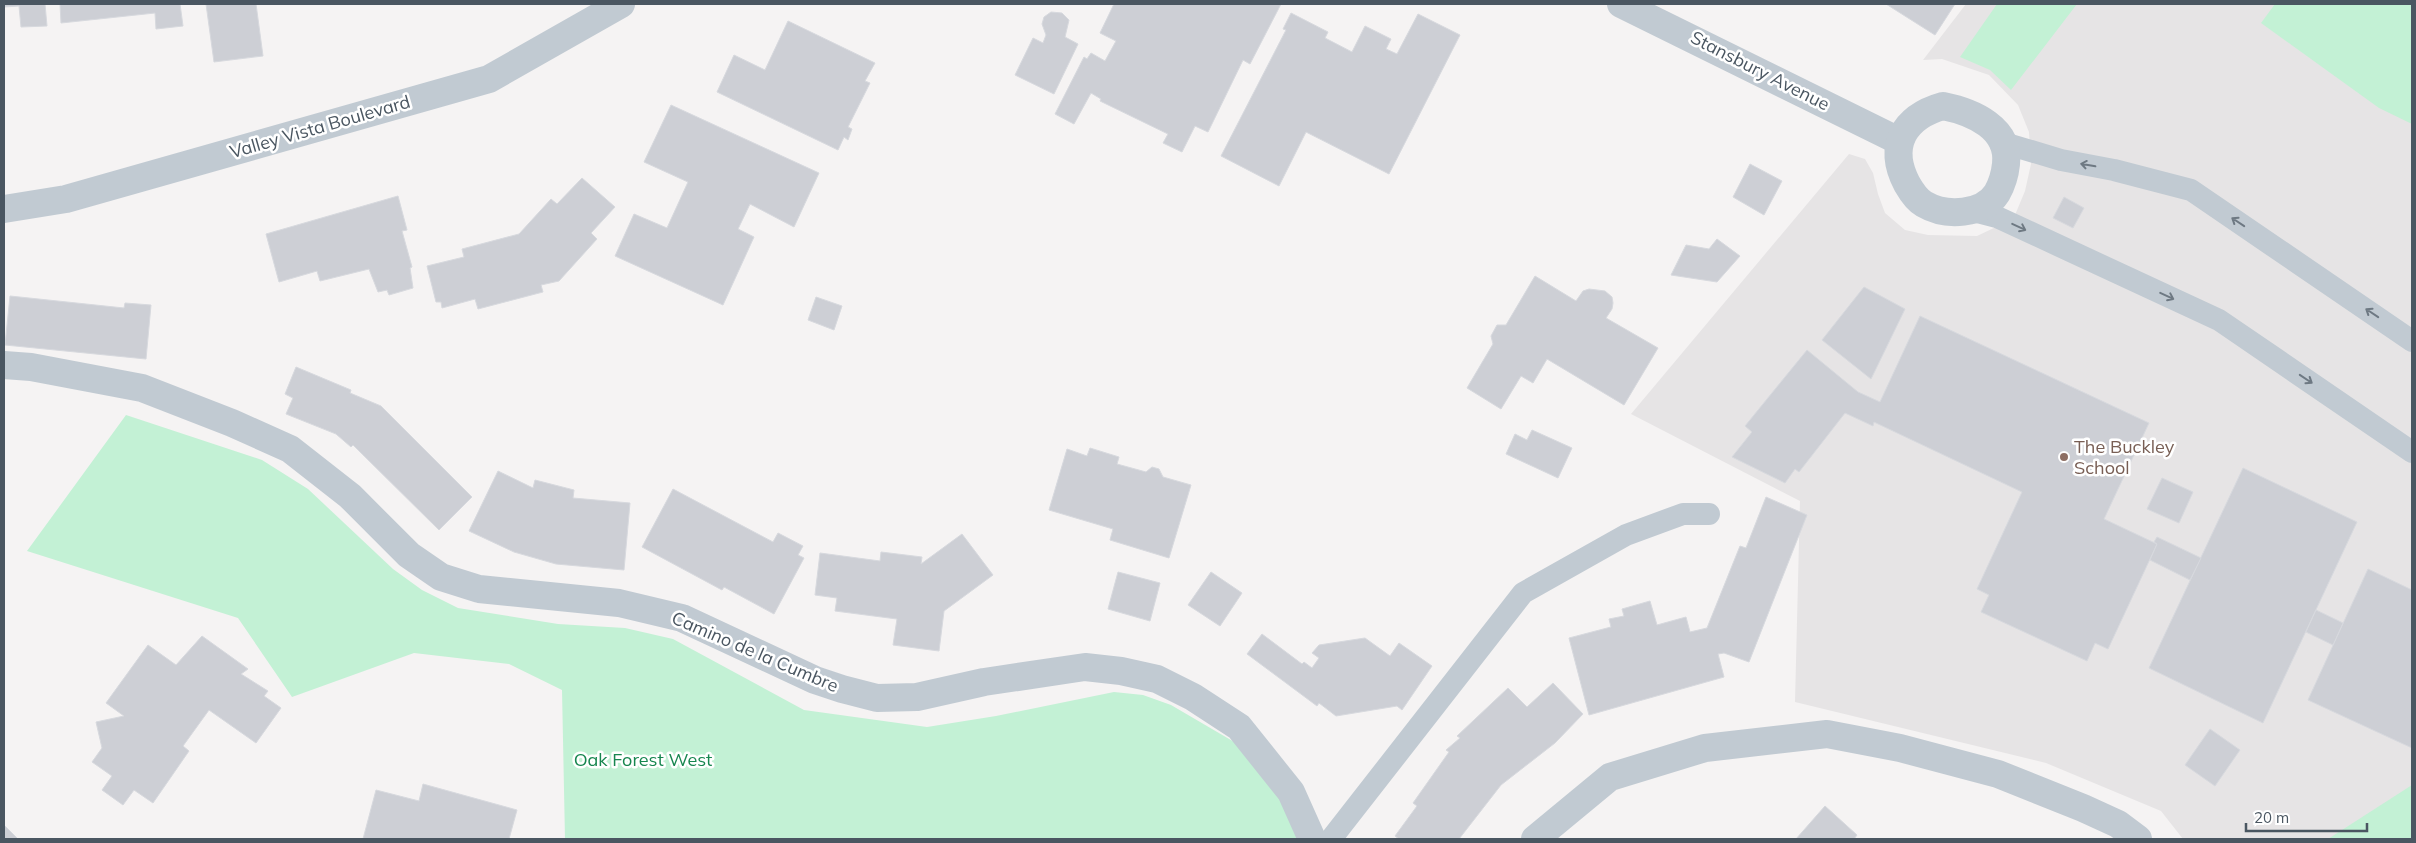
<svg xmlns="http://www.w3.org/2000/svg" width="2416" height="843" font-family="Mulish,sans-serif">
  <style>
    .education { fill: #e6e4e5 }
    .green { fill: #c3f1d5 }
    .building { fill: #cdcfd5; stroke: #d7d9de }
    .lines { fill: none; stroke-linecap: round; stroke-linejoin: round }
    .lane { stroke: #c1cad2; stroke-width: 22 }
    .street { stroke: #c1cad2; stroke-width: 28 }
    .oneway { stroke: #6e7983 }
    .education-dot { fill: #8d6e63; stroke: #fff; stroke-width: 2 }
    .labels { text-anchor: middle; stroke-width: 5; stroke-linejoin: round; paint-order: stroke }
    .street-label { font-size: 18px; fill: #4a5661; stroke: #fff }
    .education-label { font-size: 18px; fill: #785e54; stroke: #fff; text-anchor: start }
    .park-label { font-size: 18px; fill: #17864f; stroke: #fff }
  </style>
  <rect width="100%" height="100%" fill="#f5f3f3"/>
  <path class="education" d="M1966,4H2412V839H2183L2161,811L2046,763L1795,702L1800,501L1631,414L1849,154L1865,159L1873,173L1878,194L1885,213L1905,230L1928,235L1977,236L1998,226L2015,215L2025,191L2031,164L2029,132L2018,105L1989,75L1942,59L1923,60Z"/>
  <g class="green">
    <path d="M1997,4H2077L2011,90L1990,70L1960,57Z"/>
    <path d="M2275,4H2412V124L2379,108L2261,23Z"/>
    <path d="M126,415L262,460L308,489L393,569L422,590L458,608L558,624L625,628L673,639L804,710L927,727L996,716L1114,692L1143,695L1171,705L1236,743L1265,765L1301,839H565L562,690L509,664L414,653L292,697L238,618L27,551Z"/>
    <path d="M2412,785V839H2328Z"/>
  </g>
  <g class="building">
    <path d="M4,4H45L47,26L21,27L19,6L4,7Z"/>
    <path d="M60,4H180L183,26L156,29L155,13L61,23Z"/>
    <path d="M206,4H256L263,56L214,62Z"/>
    <path d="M1114,4H1281L1250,64L1243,60L1208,132L1195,126L1182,152L1163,143L1168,134L1100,101L1101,99L1091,93L1074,124L1055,114L1084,57L1087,59L1091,53L1105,61L1116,41L1100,33Z"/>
    <path d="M1886,4H1955L1935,35Z"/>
    <path d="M1051,12L1062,13L1069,20L1065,37L1078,44L1054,94L1015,75L1033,38L1043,43L1046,35L1042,24L1044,17Z"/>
    <path d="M1291,13L1328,32L1325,38L1352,52L1365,26L1391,39L1386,49L1397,54L1418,14L1460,35L1389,174L1306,132L1279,186L1221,156L1286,30L1283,29Z"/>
    <path d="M788,21L875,63L865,81L870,83L848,127L852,129L848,140L844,137L838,150L717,92L734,55L765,70Z"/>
    <path d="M671,105L819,173L794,227L750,204L738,229L754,237L723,305L615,256L634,214L667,228L688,182L644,162Z"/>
    <path d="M1750,164L1782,181L1764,215L1733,197Z"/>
    <path d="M582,178L615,207L591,233L597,239L559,281L541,285L543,292L478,309L475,299L442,308L441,302H436L427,266L464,257L462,249L519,234L551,199L557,204Z"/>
    <path d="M398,196L407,230L402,231L412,267L410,268L413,288L389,295L387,290L378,292L369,269L320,281L317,271L279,282L266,234Z"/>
    <path d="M2064,197L2084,208L2073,228L2053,218Z"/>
    <path d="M1717,239L1740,256L1717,282L1671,275L1686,245L1709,249Z"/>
    <path d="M1535,276L1576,301L1583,291L1589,289L1605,291L1612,297L1613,303L1612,309L1606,318L1658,348L1624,405L1547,359L1533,383L1521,376L1501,409L1467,388L1493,344L1491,336L1497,325H1506Z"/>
    <path d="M1864,287L1905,309L1871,379L1822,340Z"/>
    <path d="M10,296L124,308L125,303L151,305L146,359L5,345Z"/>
    <path d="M816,297L842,306L834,330L808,320Z"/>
    <path d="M1920,316L2149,423L2104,519L2157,544L2108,649L2095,643L2087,661L1981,612L1989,595L1977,589L2022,492L1874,422L1873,426L1845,413L1799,472L1795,469L1785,483L1732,457L1752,432L1745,426L1807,350L1858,392L1880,402Z"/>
    <path d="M296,367L351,390L350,393L381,406L472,497L439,530L353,445L351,447L336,434L286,414L293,398L285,394Z"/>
    <path d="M1532,430L1572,448L1558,478L1506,454L1515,434L1527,440Z"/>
    <path d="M1090,448L1119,457L1117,464L1146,472L1152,467L1159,469L1163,477L1191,485L1169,558L1110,540L1113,529L1049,510L1067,449L1087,456Z"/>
    <path d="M2243,468L2357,522L2263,723L2149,668Z"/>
    <path d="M498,471L533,488L535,480L574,490L573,498L630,503L624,570L556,564L514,552L469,531Z"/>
    <path d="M2162,478L2193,492L2179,523L2147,509Z"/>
    <path d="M673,489L773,542L778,533L803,546L798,555L804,558L774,614L724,587L722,590L642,547Z"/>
    <path d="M1766,497L1807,515L1749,662L1724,653L1718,654L1724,677L1589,715L1569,638L1611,627L1609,619L1624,616L1622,609L1650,601L1657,625L1686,617L1690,632L1707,628L1740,546L1746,548Z"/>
    <path d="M962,534L993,575L944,611L939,651L893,645L897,619L835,611L837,598L815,595L820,553L880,561L881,552L922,557L921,564Z"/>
    <path d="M2157,537L2201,558L2190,580L2150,560L2157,544L2154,542Z"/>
    <path d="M2368,569L2412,590V748L2308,700Z"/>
    <path d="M1118,572L1160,583L1150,621L1108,609Z"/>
    <path d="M1211,572L1242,593L1220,626L1188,605Z"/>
    <path d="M2316,610L2343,623L2333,645L2306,632Z"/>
    <path d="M1262,634L1302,664L1304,662L1312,668L1319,658L1312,653L1319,645L1365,638L1390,656L1399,643L1432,666L1402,710L1397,706L1336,716L1319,703L1317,706L1247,654Z"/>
    <path d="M202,636L248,669L241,674L268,691L264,696L281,708L256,743L209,710L183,746L189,751L153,803L134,790L123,805L102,790L112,776L92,762L102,748L96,722L124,716L106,703L148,645L176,665Z"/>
    <path d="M1553,683L1583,714L1555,743L1501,785L1459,839H1399L1395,836L1417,806L1413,803L1449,752L1446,750L1460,738L1457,736L1508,688L1527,707Z"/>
    <path d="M2210,729L2240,750L2215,786L2185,765Z"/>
    <path d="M423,784L517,810L509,839H363L376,790L419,801Z"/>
    <path d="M1825,806L1857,835L1854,839H1796Z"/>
    <path d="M4,825L18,839H4Z"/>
  </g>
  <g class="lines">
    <g class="lane">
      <path d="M2004,143L2061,160L2114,170L2191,190L2412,341"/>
      <path d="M1974,211L1997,217L2219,320L2412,452"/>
      <path d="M1331,839L1523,593L1626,535L1683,514H1709"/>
    </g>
    <g class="street">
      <path d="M1621,4L1899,141"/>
      <path d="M1943,106C1973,112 2010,128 2006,164C2005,174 2002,184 1997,193C1983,215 1946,217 1924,204C1917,200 1911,191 1907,184C1887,146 1904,117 1943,106Z"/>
      <path d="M4,209L66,199L489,79L621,4"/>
      <path d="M4,365L31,367L142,388L232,423L290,449L350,496L409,555L441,577L479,589L619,603L682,618L815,680L842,689L877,698L917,697L984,682L1085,667L1121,671L1157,679L1193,697L1239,727L1291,792L1312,839"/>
      <path d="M1535,839L1610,777L1705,748L1827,734L1900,748L1998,774L2083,808L2118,824L2138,839"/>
    </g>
  </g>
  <defs><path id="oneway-shaft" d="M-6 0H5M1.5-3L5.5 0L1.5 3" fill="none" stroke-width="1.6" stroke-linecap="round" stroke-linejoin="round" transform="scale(1.25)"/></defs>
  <g class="oneway">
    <use href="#oneway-shaft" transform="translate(2088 165) rotate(-170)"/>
    <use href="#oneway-shaft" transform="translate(2238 222) rotate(-146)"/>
    <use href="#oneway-shaft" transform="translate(2019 227) rotate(25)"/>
    <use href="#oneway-shaft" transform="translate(2167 296) rotate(25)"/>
    <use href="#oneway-shaft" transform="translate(2372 313) rotate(-146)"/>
    <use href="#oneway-shaft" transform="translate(2306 379) rotate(34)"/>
  </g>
  <circle class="education-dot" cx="2064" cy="457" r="5"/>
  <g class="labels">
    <g class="street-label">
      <text transform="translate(1760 71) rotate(27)" y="6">Stansbury Avenue</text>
      <text transform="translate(320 127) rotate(-16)" y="6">Valley Vista Boulevard</text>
      <text transform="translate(755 652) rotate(23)" y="6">Camino de la Cumbre</text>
    </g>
    <g class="education-label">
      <text x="2074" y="453">The Buckley<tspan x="2074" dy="21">School</tspan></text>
    </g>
    <g class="park-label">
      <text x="643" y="766">Oak Forest West</text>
    </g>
  </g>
  <rect width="2416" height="843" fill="none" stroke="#4a5661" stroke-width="10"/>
  <path d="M2246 823v8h121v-8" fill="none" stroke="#4a5661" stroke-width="2.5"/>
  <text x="2254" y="823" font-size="15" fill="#4a5661" stroke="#ffffff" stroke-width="4" paint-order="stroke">20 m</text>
</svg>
